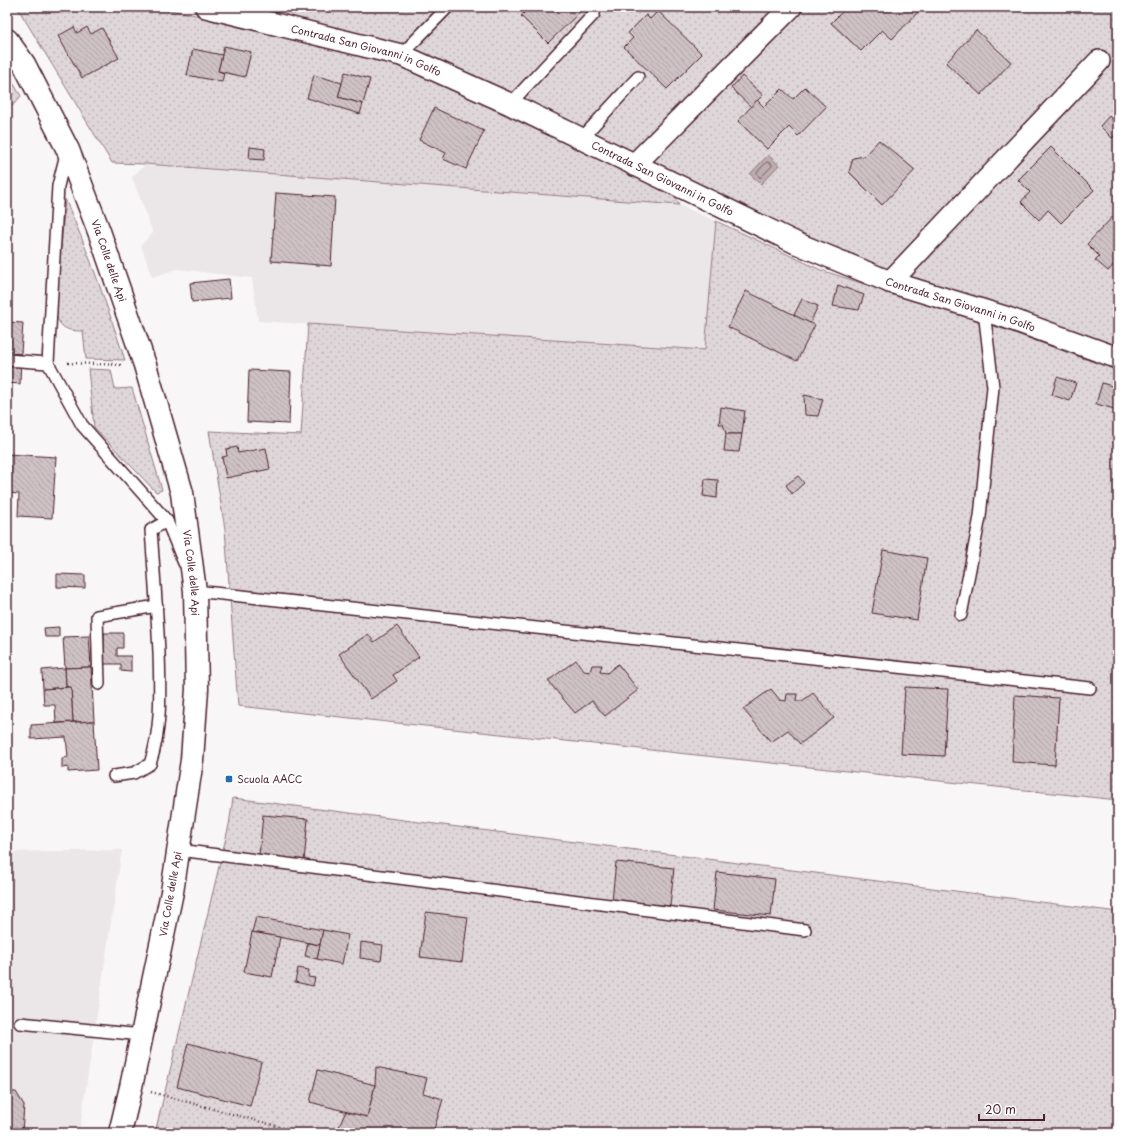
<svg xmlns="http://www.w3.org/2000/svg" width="1125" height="1140" font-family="'Playpen Sans',sans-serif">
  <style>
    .built { fill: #ebe6e8 }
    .grass { fill: url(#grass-dots); stroke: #947a82 }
    .water { fill: #bdadb0; stroke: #8f747b }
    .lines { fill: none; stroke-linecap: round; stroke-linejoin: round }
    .shore { stroke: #785860; stroke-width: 1 }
    .building { fill: url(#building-back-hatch); stroke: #4a1f2b }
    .service-casing { stroke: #4a1f2b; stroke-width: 14 }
    .minor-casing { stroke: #4a1f2b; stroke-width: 24 }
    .secondary-casing { stroke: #4a1f2b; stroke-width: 25 }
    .path { stroke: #4a1f2b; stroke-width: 2.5; stroke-dasharray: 1 3; stroke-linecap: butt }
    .service { stroke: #fff; stroke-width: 11 }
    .minor { stroke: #fff; stroke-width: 21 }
    .secondary { stroke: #fff; stroke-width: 22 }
    .poi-dot { fill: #1f6fb2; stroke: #fff; stroke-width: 1.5 }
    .labels { text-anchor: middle; stroke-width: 4; stroke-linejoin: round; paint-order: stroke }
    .street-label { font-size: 10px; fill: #4a1f2b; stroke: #fff }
    .poi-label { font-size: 10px; fill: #4a1f2b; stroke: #fff; text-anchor: start }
  </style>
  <defs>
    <pattern id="grass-dots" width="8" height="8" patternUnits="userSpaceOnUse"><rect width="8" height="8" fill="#ded6d9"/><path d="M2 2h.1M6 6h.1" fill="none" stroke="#c0b7ba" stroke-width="1.8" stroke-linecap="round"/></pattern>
    <pattern id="building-back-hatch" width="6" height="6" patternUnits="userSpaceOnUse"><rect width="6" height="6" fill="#cdc1c4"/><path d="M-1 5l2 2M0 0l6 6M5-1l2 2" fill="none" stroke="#b2a5a9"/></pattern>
  </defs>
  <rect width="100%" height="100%" fill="#f8f6f7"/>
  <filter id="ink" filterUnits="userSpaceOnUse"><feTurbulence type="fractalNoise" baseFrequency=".025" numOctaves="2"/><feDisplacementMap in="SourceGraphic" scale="8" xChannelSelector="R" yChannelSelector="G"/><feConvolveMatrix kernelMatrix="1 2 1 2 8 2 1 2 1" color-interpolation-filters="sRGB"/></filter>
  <g filter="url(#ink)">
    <g class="built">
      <path d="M146,164L679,205L716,221L705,350L258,321L252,278L177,269L152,277L141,245L153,233L132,177Z"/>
      <path d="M122,850L79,1133H7V852Z"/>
    </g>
    <g class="grass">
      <path d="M17,7H154L295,34L395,63L431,77L509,117L674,195L679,205L146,164L112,163Z"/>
      <path d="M218,7H1118V355L889,277L400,48Z"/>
      <path d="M7,73L21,96L7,112Z"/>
      <path d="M65,199C89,252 107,306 125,360L86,359L83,331C68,331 60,329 56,314Z"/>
      <path d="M716,221L821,270L1006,330L1118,371V800L238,706L225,529L209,431L301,435L308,324L705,350Z"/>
      <path d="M88,369L111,370L115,389L132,388L162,490L156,492L94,427Z"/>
      <path d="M233,798L1118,912V1133H155L229,825Z"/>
    </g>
    <path class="water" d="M768,155L779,165L761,184L750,174Z"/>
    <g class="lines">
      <path class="shore" d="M767,162L772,164V166L760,178L757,173Z"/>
    </g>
    <g class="building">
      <path d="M530,7H583L584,8L548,43L521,16Z"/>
      <path d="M847,7H855L858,10L860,7H917L920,10L892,39L882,30L861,51L831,23Z"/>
      <path d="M658,11L702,54L667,89L624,47L633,38L628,33L646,15L650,19Z"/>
      <path d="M74,27L77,33L87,27L91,34L102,28L119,58L82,78L58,36Z"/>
      <path d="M976,30L1011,62L981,95L946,63Z"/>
      <path d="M224,46L251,52L245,77L218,71Z"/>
      <path d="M193,49L222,55L218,71L224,73L222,82L187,75Z"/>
      <path d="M345,72L370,79L363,104L338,97Z"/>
      <path d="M314,75L342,83L338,97L363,104L360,114L307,98Z"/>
      <path d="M742,76L763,95L751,107L731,88Z"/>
      <path d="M805,87L826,107L798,136L789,127L767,149L738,121L757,100L764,107L782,89L793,99Z"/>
      <path d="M434,108L484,131L466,169L443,159L446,153L419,140Z"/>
      <path d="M1109,116L1118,126V132L1112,138L1100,126Z"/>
      <path d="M879,140L915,170L882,205L849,172L853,158L864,156Z"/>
      <path d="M250,147L265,149L264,160L249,159Z"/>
      <path d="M1051,147L1094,190L1061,223L1048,210L1039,220L1021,202L1030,192L1018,180Z"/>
      <path d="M276,193L335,197L331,266L271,261Z"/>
      <path d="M1118,211V260L1108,271L1095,260L1099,256L1087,244Z"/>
      <path d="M229,279L231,298L192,302L190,283Z"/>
      <path d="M838,285L864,295L859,310L833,306Z"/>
      <path d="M746,291L815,325L797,361L728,327Z"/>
      <path d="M802,299L818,306L810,323L794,315Z"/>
      <path d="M7,322L23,323L21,354L7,353Z"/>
      <path d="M7,353L21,354L20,384L7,383Z"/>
      <path d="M249,370L291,372L289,424L247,422Z"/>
      <path d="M1057,377L1076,383L1070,401L1052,395Z"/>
      <path d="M1102,383L1118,388V410L1096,404Z"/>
      <path d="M804,395L823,399L818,416L805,415Z"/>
      <path d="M721,407L745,411L742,434H726L723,424H719Z"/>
      <path d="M726,434H742L739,452L724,451Z"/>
      <path d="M237,447L238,453L266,448L270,469L226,478L222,457L227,456L226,449Z"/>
      <path d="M7,454L56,457L52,518L18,516L19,494L7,493Z"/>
      <path d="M798,476L804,483L792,494L786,485Z"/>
      <path d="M705,479L718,480L717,498L703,496Z"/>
      <path d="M883,550L927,558L917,620L872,613Z"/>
      <path d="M57,574L85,575V588L57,587Z"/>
      <path d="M397,626L419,657L393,675L397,681L371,699L339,654L368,634L374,642Z"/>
      <path d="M59,627V637H45L44,628Z"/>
      <path d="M104,633H123V648H117V656H131V672L121,671V664H104Z"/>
      <path d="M89,636L91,667L65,668L63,637Z"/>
      <path d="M576,660L584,671L590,672L592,665H602L600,672L607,673L618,664L638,690L605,716L592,701L575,713L548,681Z"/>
      <path d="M91,667L94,721L73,722L71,687H66L65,668Z"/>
      <path d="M65,668L66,687L43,689L42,670Z"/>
      <path d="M71,687L73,722L56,723L55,705H44L43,689Z"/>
      <path d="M905,687L948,689L944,756L901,754Z"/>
      <path d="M771,689L780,700L786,701L787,694H797L796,701H802L813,693L834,718L800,744L788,730L771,742L743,709Z"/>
      <path d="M1015,695L1059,698L1055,765L1012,762Z"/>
      <path d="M94,721L97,770L68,772V767L62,768V758L68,757L66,737L31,739V725Z"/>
      <path d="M263,815L308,819L304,861L259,856Z"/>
      <path d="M616,862L674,868L670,906L612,900Z"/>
      <path d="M717,872L775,879L771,916L713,910Z"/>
      <path d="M426,912L468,917L462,962L420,957Z"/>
      <path d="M256,917L323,930L320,945L252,932Z"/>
      <path d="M323,930L348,935L342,964L317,959Z"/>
      <path d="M252,932L280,937L272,977L244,972Z"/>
      <path d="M361,942L383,945L381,961L360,958Z"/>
      <path d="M308,943L320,945L317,959L305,956Z"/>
      <path d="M298,968L309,970L308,977L315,978L313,986L295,982Z"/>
      <path d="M188,1043L261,1062L250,1106L177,1087Z"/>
      <path d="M376,1067L427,1078L423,1093L443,1099L433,1133H359L339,1127L346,1111L367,1117L375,1085Z"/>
      <path d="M318,1070L375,1085L367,1117L310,1102Z"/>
      <path d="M7,1092H16L24,1105L22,1133H7Z"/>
      <path d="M222,1128L237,1133H220Z"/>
    </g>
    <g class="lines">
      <g class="service-casing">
        <g id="service">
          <path d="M401,55L448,7"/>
          <path d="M510,104L594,14L595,7"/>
          <path d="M581,139L638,77"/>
          <path d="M66,154L58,186L48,363L82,425L167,521L184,563"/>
          <path d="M7,360L48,363"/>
          <path d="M194,589L195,591L1090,688"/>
          <path d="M961,615L980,517L993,387L984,311"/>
          <path d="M99,684L97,616L157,606"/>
          <path d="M114,776L134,773L150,764C162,729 160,689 159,652C157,611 154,571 151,530L167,521"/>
          <path d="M179,850L805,930"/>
          <path d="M20,1023L142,1035"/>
        </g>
      </g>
      <g class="minor-casing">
        <g id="minor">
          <path id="s1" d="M206,7L401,55L510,104L796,243L890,282L1005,317L1118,358"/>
          <path d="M634,165L791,7"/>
          <path d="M890,282L1099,61"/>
        </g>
      </g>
      <g class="secondary-casing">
        <g id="secondary">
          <path id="s2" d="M7,40L24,64L68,150L100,234L145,365L182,493L195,591L197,689L192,760L172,892L131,1087L120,1133"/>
        </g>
      </g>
      <g class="path">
        <path d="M68,363L123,365"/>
        <path d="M151,1092L302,1133"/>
      </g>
      <use href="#service" class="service"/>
      <use href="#minor" class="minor"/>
      <use href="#secondary" class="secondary"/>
    </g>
  </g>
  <rect class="poi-dot" x="225" y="775" width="8" height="8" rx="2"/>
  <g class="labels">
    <g class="street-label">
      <text dy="4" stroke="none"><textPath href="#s1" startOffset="166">Contrada San Giovanni in Golfo</textPath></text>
      <text dy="4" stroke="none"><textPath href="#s1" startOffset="490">Contrada San Giovanni in Golfo</textPath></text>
      <text dy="4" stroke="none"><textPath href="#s2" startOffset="244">Via Colle delle Api</textPath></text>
      <text dy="4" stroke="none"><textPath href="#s1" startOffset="814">Contrada San Giovanni in Golfo</textPath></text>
      <text dy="4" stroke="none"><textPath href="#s2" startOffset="568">Via Colle delle Api</textPath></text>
      <text transform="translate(170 894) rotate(-80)" y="4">Via Colle delle Api</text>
    </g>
    <g class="poi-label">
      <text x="237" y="783">Scuola AACC</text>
    </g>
  </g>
  <rect width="1125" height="1140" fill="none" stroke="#fff" stroke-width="24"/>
  <rect x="12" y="12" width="1101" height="1116" fill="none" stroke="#4a1f2b" stroke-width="1.5" filter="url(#ink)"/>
  <path d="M979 1114v6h65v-6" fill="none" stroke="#4a1f2b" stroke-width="2"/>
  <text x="985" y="1114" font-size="12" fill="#4a1f2b" stroke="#ffffff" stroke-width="3" paint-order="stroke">20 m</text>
</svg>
